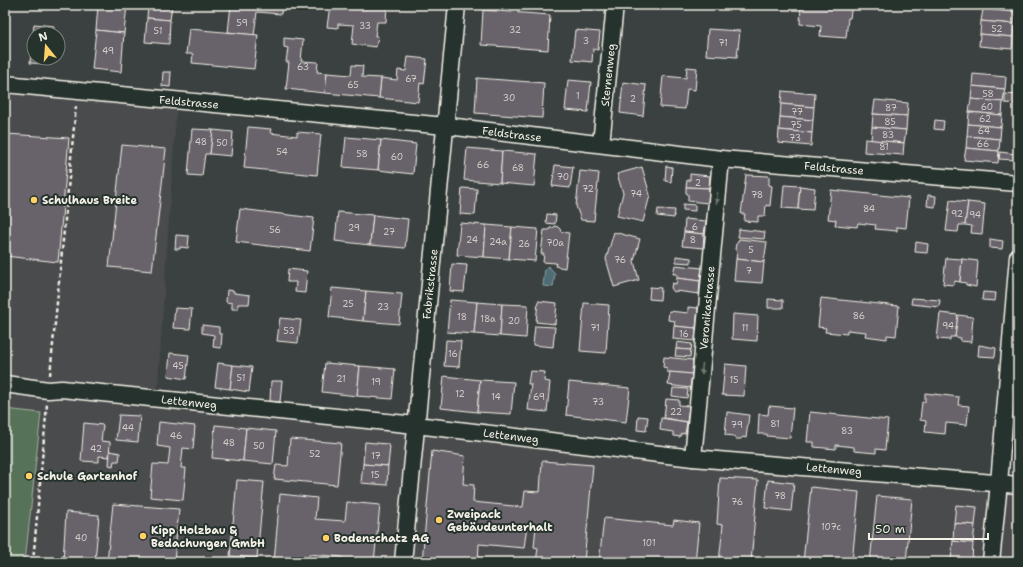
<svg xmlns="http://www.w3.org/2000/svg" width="1023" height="567" font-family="'Shantell Sans',sans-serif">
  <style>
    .built { fill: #484b4d }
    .green { fill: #567258; stroke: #a5b2a0 }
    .water { fill: #4e6c75; stroke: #90a1a3 }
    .building { fill: #68626b; stroke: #f4f1e8 }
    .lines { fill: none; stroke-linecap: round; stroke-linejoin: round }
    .minor-casing { stroke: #f4f1e8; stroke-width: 19 }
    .path { stroke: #f4f1e8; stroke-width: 2.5; stroke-dasharray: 4 3; stroke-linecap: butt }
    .minor { stroke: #26332d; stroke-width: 16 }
    .oneway { fill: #6e766e }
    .poi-dot { fill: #ffd166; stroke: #26332d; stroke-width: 1.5 }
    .labels { text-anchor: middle; stroke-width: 4; stroke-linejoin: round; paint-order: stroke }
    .number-label { font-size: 9px; fill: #d1cdc9 }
    .street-label { font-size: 11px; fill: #f4f1e8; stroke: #26332d }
    .poi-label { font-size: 11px; font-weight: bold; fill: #f4f1e8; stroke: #26332d; text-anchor: start }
  </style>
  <rect width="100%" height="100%" fill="#3a4140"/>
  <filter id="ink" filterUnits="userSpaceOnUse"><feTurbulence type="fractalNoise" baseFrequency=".025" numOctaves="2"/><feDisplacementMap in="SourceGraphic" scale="8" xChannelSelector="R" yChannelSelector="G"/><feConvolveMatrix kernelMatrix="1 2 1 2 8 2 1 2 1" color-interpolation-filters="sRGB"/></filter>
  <g filter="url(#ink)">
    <path class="built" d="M5,84L177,101L157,399L1018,485V562H5Z"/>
    <path class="green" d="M5,409L41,413L25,562H5Z"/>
    <path class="water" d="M548,266L555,273L553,287L543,286L545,269Z"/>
    <g class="building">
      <path d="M98,5H127L124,33L96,30Z"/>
      <path d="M148,5H172L170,20L147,18Z"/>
      <path d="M231,5H282L281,14L257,12L254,35L228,32Z"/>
      <path d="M330,5H354V7L368,8V5H387L386,22H377L375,36H378L376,47L352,44L354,25L338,24V28L327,27Z"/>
      <path d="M576,5H597V10L576,8Z"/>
      <path d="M801,5H852L850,18H848L846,38L820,36L821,26L800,24Z"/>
      <path d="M983,5H1016L1015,12L983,9Z"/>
      <path d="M983,9L1015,12L1014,24L981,21Z"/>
      <path d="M483,10L550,15L548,50L481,45Z"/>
      <path d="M147,18L170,20L169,44L145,42Z"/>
      <path d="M981,21L1014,24L1013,37L980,34Z"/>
      <path d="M34,24L54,26V34H34V44H32Z"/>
      <path d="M189,29L258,35L254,69L192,63L193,54H186Z"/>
      <path d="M708,29L740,31L737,57L706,55Z"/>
      <path d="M96,30L124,33L121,72L92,69Z"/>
      <path d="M575,30L600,32L598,50L593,49L592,62L572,60Z"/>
      <path d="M980,34L1013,37L1012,49L979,46Z"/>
      <path d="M284,38L303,40L301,61L318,62L317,72L327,73L325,93L286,89L289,62H286L288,48L284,47Z"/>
      <path d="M32,44H34V58H52L51,64L30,63Z"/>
      <path d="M408,57L427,59L424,84L420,83L418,102L379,98L381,78L397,80L398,70L406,71Z"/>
      <path d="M352,65L363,66L362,77L381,78L379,98L325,93L327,73L351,75Z"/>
      <path d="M687,67L697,68L695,90L687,89L685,109L660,107L663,76L686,78Z"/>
      <path d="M163,72H171L170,87L162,86Z"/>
      <path d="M973,74L1006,77L1005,89L972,86Z"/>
      <path d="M477,78L544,83L542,118L475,113Z"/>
      <path d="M568,80L591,82L588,112L565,110Z"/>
      <path d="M623,82L646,85L643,116L620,113Z"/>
      <path d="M972,86L1005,89L1003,102L971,99Z"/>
      <path d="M782,91L815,94L814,107L781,104Z"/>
      <path d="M1005,94L1018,95V104L1005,103Z"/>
      <path d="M971,99L1003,102L1002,115L969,112Z"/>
      <path d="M875,100L908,103L907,116L873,114Z"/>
      <path d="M781,104L814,107L813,120L780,117Z"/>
      <path d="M969,112L1002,115L1001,127L968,124Z"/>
      <path d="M873,114L907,116L906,130L872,127Z"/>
      <path d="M780,117L813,120L812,133L779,130Z"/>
      <path d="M935,120L944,121L943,130L934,129Z"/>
      <path d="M968,124L1001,127L1000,139L967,136Z"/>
      <path d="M248,127L271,129L270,133L297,136V132L321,134L317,175L244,168Z"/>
      <path d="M872,127L906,130L904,143L871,140Z"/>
      <path d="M192,129L213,130L210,154H205L202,176L188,175Z"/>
      <path d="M213,130L233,132L231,156L210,154Z"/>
      <path d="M779,130L812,133L811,146L778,143Z"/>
      <path d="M6,134L69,138L58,262L5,256V144Z"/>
      <path d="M967,136L1000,139L999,151L966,148Z"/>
      <path d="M346,137L381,140L378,170L343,167Z"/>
      <path d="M865,139L904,143L903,155L864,152Z"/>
      <path d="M381,140L416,144L413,174L378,170Z"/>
      <path d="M122,145L166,149L152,271L109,267Z"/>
      <path d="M467,148L502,151L500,183L464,180Z"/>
      <path d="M966,148L999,151L998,163L964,160Z"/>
      <path d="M502,151L537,154L534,186L500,183Z"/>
      <path d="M1000,152L1016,154L1015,160L999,159Z"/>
      <path d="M555,165L573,167L570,188L552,186Z"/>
      <path d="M666,166L672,167L671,182L665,181Z"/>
      <path d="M642,167L650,195L643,222L617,216L623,193L617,174Z"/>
      <path d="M580,171L599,173L594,221L581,220L576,206Z"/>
      <path d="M690,174L710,176L709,188L686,187L687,180H690Z"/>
      <path d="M746,175L769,176V185L772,186L770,206L766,205L765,216H758V222L744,221L745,214H741Z"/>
      <path d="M784,185L800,186L798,209L782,208Z"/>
      <path d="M800,186L815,188L813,210L798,209Z"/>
      <path d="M686,187L709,188L708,203L688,201V194L686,193Z"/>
      <path d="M462,188L477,189L475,215L460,214Z"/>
      <path d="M831,190L909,198L906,228L897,227V231L875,229L876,225L858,223L857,227L835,225L836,220L828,219Z"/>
      <path d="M928,195L936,196L935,207L927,206Z"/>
      <path d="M950,200L968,202L965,225H959L958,232L946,231Z"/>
      <path d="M968,202L985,204L982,234L971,233L972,226L965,225Z"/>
      <path d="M683,204L695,205V211L683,210Z"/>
      <path d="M240,209L314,218L310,251L236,242Z"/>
      <path d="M658,209L675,210L674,218L657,216Z"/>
      <path d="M338,212L373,215L370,245L335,241Z"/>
      <path d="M547,214L556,215L555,224L546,223Z"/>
      <path d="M373,215L408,219L405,248L370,245Z"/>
      <path d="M685,219L706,221L704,234L684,232Z"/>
      <path d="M460,223L486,225L484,257L457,255Z"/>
      <path d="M486,225L512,227L509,259L484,257Z"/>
      <path d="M555,226L558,227L560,229L561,232L569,233L565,268L555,266L556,263L543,262L544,254H541L544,230H549L550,228H553Z"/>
      <path d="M512,227L538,229L535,261L509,259Z"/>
      <path d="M739,229L765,232L764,239L738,237Z"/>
      <path d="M614,232L640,239L634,261L639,280L614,287L606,259Z"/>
      <path d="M684,232L704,234L703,248L682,246Z"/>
      <path d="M176,235L189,236L188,248L180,247V249H175Z"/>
      <path d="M739,239L767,242L764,262L736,259L737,252L735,249L736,244L738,242Z"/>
      <path d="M990,239L1003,241L1002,249L990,248Z"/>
      <path d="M916,242L928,244L927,253L915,252Z"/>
      <path d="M676,256L691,258V263L676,262Z"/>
      <path d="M946,258L962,259L960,282L955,281L954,285L943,284Z"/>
      <path d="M736,259L764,262L762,283L734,281Z"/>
      <path d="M962,259L978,261L976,287L966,285V283L960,282Z"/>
      <path d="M452,264L467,265L464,292L450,291Z"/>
      <path d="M675,265L702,268L700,281L677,278V274H673Z"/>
      <path d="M288,269L307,271L305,293L295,292L296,282H287Z"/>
      <path d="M677,278L700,281L699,294L676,291L674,292L671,288L672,283L676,284Z"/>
      <path d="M650,287L661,288L660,300L649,299Z"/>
      <path d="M332,288L366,291L363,321L329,317Z"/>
      <path d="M227,290L234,291V293L250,295L249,304H238V309H232V303L226,302Z"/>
      <path d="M366,291L402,294L399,324L363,321Z"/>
      <path d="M983,292L996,293L995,301L982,300Z"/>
      <path d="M821,298L899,306L896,336L887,335V339L865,336L866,332L847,330V334L825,332L826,328L818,327Z"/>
      <path d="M912,298L940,300L939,307L911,304Z"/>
      <path d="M768,299L783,300V308H768Z"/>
      <path d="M450,300L477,302L474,334L447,332Z"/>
      <path d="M538,301L557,303L555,324L536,322Z"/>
      <path d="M477,302L502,304L500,336L474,334Z"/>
      <path d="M584,303L609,305L606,353L580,351Z"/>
      <path d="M502,304L528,305L526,338L500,336Z"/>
      <path d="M688,307L698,308L696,328L674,326L675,321L668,320L669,311L688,313Z"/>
      <path d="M175,308L192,309L190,329L173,328Z"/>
      <path d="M940,313L958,315L955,337H950V340L937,339Z"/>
      <path d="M733,314L758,316L757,341L732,339Z"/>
      <path d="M958,315L973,317L971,342L960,341L961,338L955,337Z"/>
      <path d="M280,318L301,320L298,343L277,341Z"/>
      <path d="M202,325L219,327V334H222L221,348L213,347L214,335L202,333Z"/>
      <path d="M535,326L555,327L553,347L533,345Z"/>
      <path d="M674,326L696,328L695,341L673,339Z"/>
      <path d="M446,340L461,341L459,367L444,366Z"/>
      <path d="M677,342L692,344L691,350L676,349Z"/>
      <path d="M979,345L996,348L995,357L978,356Z"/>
      <path d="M676,349L691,350L690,357L675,356Z"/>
      <path d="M170,353L189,355L186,379L168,376Z"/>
      <path d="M664,357L693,360L692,374L667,372V368L663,367Z"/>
      <path d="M218,363L233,365L230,389L215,387Z"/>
      <path d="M325,363L360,366L357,396L322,392Z"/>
      <path d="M725,364L746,366L744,396L722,395Z"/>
      <path d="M233,365L252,367L249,392L230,389Z"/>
      <path d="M360,366L395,369L392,399L357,396Z"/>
      <path d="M530,371L545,372L544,381L550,382L547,412L528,410L531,384H528Z"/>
      <path d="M670,372L692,374L690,388L668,385Z"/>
      <path d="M444,376L480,380L477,412L441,408Z"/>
      <path d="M480,380L514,382L511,414L477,412Z"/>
      <path d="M271,381H282L280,402L270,401Z"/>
      <path d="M569,382L630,388L626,422L566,415Z"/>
      <path d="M673,388L688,389L687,398L672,396Z"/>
      <path d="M925,393L959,397L958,405L969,406L967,425L946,423L945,434L925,432L926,421L920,420L922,402H925Z"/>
      <path d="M666,399L679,400V405L689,406L687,422L664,418Z"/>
      <path d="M769,406L793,408L790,438L767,436V434H758L759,414L768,415Z"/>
      <path d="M727,412L749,415L746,438L743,437L741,439H736L734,436L725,435Z"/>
      <path d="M810,412L888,420L885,450L876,449V453L854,451V447L836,445V449L814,447V442H807Z"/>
      <path d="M119,415L140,416L138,442L116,440Z"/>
      <path d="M638,416L648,417L646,431L637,430Z"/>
      <path d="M661,418L687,422L685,434L682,433L680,437L674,436L673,432L660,430Z"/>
      <path d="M159,422L195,426L193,449L183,448L181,468H186L183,500L150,497L153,464L168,465L170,448L157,446Z"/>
      <path d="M84,423L103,425L101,441L110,442L109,457L99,456V462L81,461Z"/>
      <path d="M215,425L246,428L243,461L212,458Z"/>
      <path d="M246,428L276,431L273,464L243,461Z"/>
      <path d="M290,439L341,443L337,485L274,479L276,465L288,466Z"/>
      <path d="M365,442L387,444L390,447L388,466L363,464Z"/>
      <path d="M110,451L120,453L119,461H114L113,466L109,465Z"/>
      <path d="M432,451L465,456L463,484L474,485L473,502L523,507L525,491L540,492L542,461L593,465L584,562H536L538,548L534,547L536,526L527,525L524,548L479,544L478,562H422Z"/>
      <path d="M363,464L388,466L387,485L361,483Z"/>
      <path d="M720,478L758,480L751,562H719L723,525L717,524Z"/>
      <path d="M237,480L264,482L257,558L230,556Z"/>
      <path d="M768,480L794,483L791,511L765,508Z"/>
      <path d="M811,487L859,492L852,562H803Z"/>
      <path d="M280,494L317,498L315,519L345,521L347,502L380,505L374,562H341L342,557L309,554V562H274Z"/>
      <path d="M877,496L912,499L906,562H870Z"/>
      <path d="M113,504L179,509L174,562H107Z"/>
      <path d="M956,505L977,507L975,525L954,523Z"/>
      <path d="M66,512L99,515L95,562H63Z"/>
      <path d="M604,518L673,525L674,520L699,523L695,562H599Z"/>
      <path d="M954,523L975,525L973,543L953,541Z"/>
      <path d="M953,541L973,543L972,562L951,560Z"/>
      <path d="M951,560L972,562H951Z"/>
    </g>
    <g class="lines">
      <g class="minor-casing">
        <g id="minor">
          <path d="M5,84L456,127L721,159L1018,183"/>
          <path d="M601,144L615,5"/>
          <path d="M5,384L48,390L62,389L416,425L693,458L1018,485"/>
          <path d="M693,458L721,159"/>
          <path d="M403,562L457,5"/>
          <path d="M991,562L999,483L1018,257"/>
        </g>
      </g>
      <g class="path">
        <path d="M50,375L76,106"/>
        <path d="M33,562L47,404"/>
      </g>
      <use href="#minor" class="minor"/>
    </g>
    <defs><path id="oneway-solid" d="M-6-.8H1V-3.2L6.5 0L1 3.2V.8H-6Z"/></defs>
    <g class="oneway">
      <use href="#oneway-solid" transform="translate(717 198) rotate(95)"/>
      <use href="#oneway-solid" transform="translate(702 369) rotate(95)"/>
    </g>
  </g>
  <g class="poi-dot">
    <circle cx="34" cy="200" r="4"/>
    <circle cx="29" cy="476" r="4"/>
    <circle cx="439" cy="520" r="4"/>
    <circle cx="143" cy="536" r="4"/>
    <circle cx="326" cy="538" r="4"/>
  </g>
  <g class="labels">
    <g class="number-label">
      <text x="242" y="26">59</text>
      <text x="365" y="29">33</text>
      <text x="997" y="32">52</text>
      <text x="515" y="33">32</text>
      <text x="158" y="34">51</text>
      <text x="586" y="44">3</text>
      <text x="723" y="46">71</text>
      <text x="108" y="54">49</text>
      <text x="303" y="70">63</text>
      <text x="411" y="82">67</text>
      <text x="353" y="88">65</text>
      <text x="988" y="97">58</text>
      <text x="578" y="99">1</text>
      <text x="509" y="101">30</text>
      <text x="633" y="102">2</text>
      <text x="987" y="110">60</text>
      <text x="891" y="111">87</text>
      <text x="797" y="115">77</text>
      <text x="985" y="122">62</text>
      <text x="890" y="125">85</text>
      <text x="796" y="128">75</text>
      <text x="984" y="134">64</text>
      <text x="888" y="138">83</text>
      <text x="795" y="141">73</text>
      <text x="201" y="145">48</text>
      <text x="222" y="146">50</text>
      <text x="983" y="147">66</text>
      <text x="884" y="150">81</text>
      <text x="282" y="155">54</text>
      <text x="362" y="157">58</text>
      <text x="397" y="160">60</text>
      <text x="483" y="168">66</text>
      <text x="518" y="171">68</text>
      <text x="563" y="180">70</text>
      <text x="698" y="186">2</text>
      <text x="588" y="192">72</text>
      <text x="636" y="197">74</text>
      <text x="757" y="198">78</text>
      <text x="869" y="212">84</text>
      <text x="957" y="217">92</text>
      <text x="975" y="218">94</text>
      <text x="695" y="230">6</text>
      <text x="354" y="231">29</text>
      <text x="275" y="233">56</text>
      <text x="389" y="235">27</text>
      <text x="472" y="243">24</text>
      <text x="693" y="243">8</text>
      <text x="498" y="245">24a</text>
      <text x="555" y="246">70a</text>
      <text x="524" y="247">26</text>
      <text x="751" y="253">5</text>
      <text x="620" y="263">76</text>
      <text x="749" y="274">7</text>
      <text x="348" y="307">25</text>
      <text x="383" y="310">23</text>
      <text x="859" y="319">86</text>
      <text x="462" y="320">18</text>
      <text x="488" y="322">18a</text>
      <text x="514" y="324">20</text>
      <text x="948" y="329">94</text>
      <text x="595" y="331">71</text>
      <text x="745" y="331">11</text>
      <text x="289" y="334">53</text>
      <text x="684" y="337">16</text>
      <text x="453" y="357">16</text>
      <text x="178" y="369">45</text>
      <text x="241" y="381">51</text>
      <text x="341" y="382">21</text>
      <text x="734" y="383">15</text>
      <text x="376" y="385">19</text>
      <text x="460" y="397">12</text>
      <text x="496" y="400">14</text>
      <text x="539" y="400">69</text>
      <text x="598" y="405">73</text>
      <text x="676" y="415">22</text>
      <text x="775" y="427">81</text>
      <text x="737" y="428">79</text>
      <text x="128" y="431">44</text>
      <text x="847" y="434">83</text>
      <text x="176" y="439">46</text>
      <text x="229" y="446">48</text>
      <text x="259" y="449">50</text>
      <text x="96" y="452">42</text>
      <text x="315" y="457">52</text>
      <text x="376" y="459">17</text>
      <text x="375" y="478">15</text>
      <text x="780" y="499">78</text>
      <text x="737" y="505">76</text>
      <text x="831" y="530">107c</text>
      <text x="81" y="541">40</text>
      <text x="649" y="546">101</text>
    </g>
    <g class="street-label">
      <text transform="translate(608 75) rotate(-84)" y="4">Sternenweg</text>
      <text transform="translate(189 102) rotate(5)" y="4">Feldstrasse</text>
      <text transform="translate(512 134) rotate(7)" y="4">Feldstrasse</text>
      <text transform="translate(834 168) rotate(5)" y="4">Feldstrasse</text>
      <text transform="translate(430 284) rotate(-84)" y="4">Fabrikstrasse</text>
      <text transform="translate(707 308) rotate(-85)" y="4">Veronikastrasse</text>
      <text transform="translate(189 402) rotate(6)" y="4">Lettenweg</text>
      <text transform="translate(511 436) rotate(7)" y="4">Lettenweg</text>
      <text transform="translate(834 469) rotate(5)" y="4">Lettenweg</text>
    </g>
    <g class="poi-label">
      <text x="42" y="204">Schulhaus Breite</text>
      <text x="37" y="480">Schule Gartenhof</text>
      <text x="447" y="518">Zweipack<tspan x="447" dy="13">Gebäudeunterhalt</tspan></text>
      <text x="151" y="534">Kipp Holzbau &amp;<tspan x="151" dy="13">Bedachungen GmbH</tspan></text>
      <text x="334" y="542">Bodenschatz AG</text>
    </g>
  </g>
  <rect width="1023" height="567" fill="none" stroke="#26332d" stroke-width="20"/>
  <rect x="10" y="10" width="1003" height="547" fill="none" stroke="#f4f1e8" stroke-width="1.5" filter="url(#ink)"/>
  <g transform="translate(46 46) rotate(343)"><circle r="19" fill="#26332d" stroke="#787f78"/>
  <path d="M0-3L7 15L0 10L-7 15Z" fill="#ffd166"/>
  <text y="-6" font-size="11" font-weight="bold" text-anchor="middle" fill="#f4f1e8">N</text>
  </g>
  <path d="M869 533v6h119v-6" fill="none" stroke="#f4f1e8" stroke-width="2"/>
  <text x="875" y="533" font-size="12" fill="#f4f1e8" stroke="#26332d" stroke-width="3" paint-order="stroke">50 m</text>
</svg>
